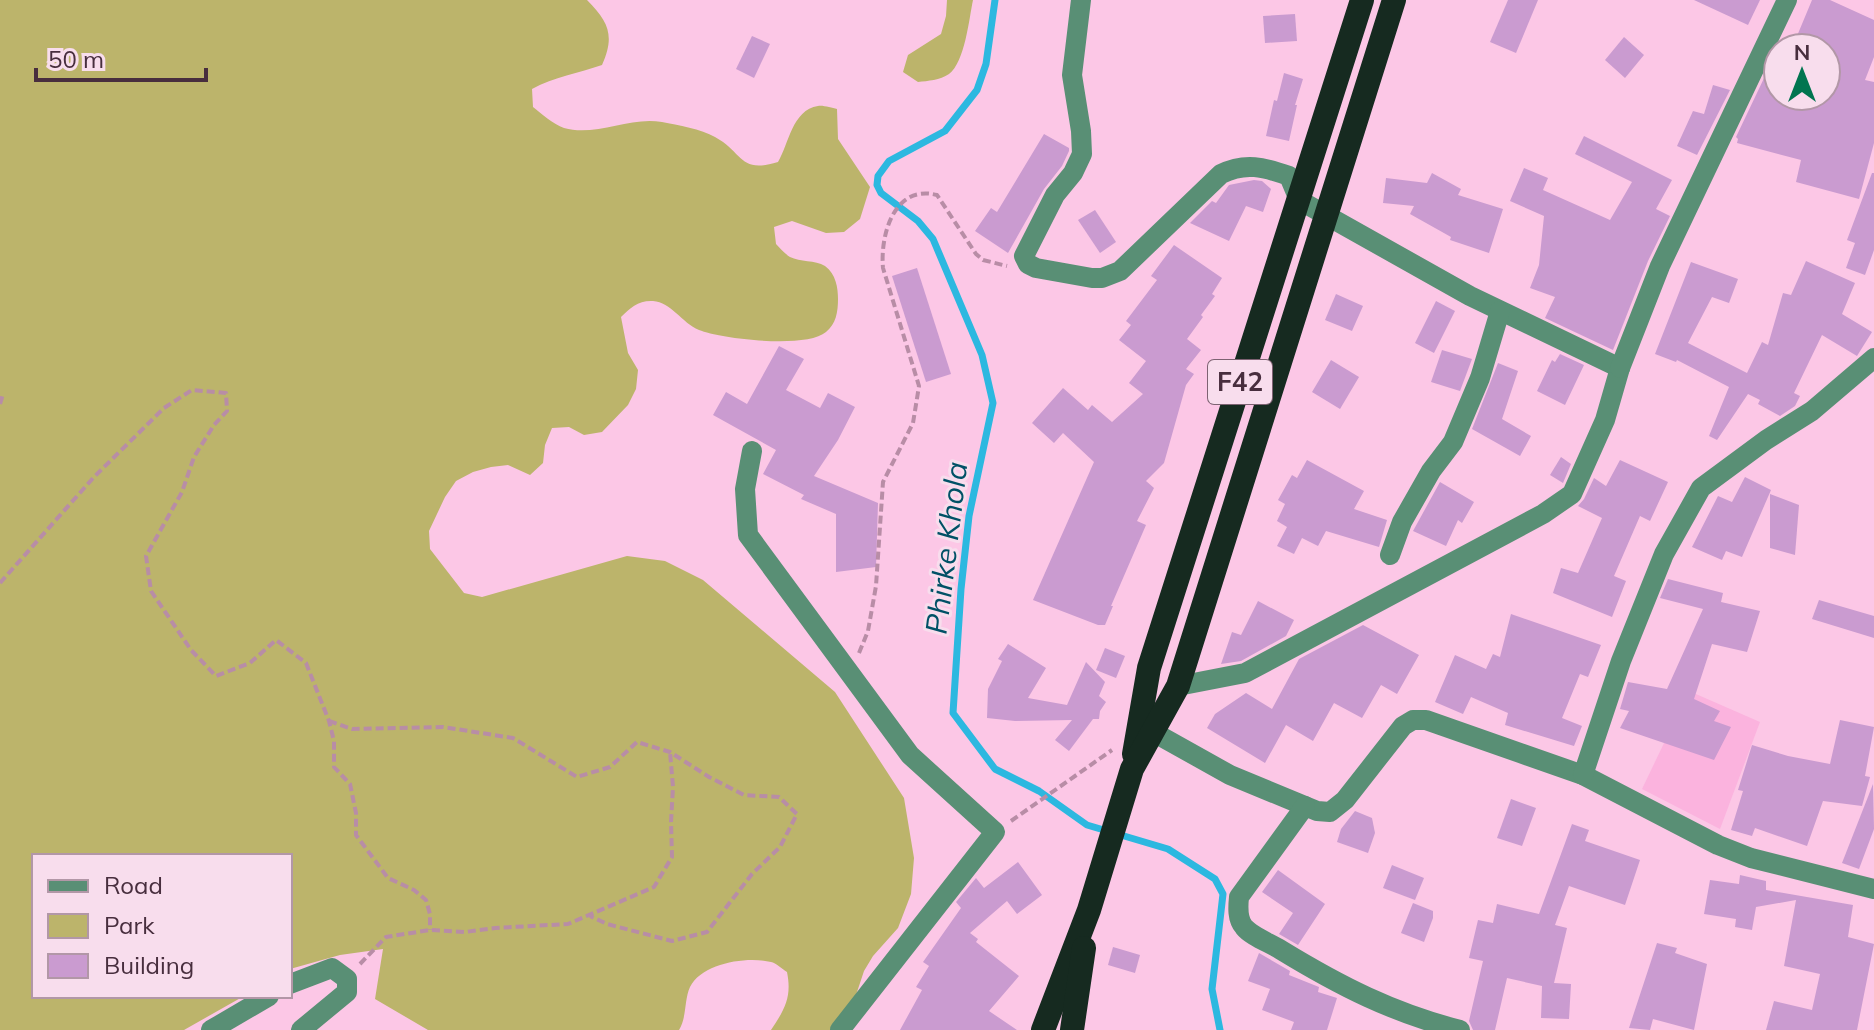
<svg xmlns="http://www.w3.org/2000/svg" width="1874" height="1030" font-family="Mulish,sans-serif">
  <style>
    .built { fill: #fbb3de }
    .green { fill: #bcb46b }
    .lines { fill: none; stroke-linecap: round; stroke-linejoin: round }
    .stream { stroke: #2cb8e0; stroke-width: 7 }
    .building { fill: #ca9bd0 }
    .path { stroke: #b88da6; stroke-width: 4; stroke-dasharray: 8 4; stroke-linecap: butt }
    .minor { stroke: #598f75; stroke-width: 20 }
    .highway { stroke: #162a20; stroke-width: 24 }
    .labels { text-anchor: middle; stroke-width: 6; stroke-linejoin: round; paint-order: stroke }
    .shield { fill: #f8dded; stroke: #7d6272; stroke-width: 2 }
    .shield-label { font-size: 26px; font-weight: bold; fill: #482e3e }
    .water-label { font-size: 30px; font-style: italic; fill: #005166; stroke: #f8dded }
  </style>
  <rect width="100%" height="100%" fill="#fcc7e6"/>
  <path class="built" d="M1689,691L1760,722L1720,829L1642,789Z"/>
  <g class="green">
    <path d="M0,0H587C609,22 615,36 602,65C579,73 554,77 532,89L533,107C542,114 553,124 564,128C596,137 630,116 662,122C678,125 701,129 715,137C744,153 739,174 778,162C789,144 792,110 818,106C823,105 832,108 837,109L838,139L870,187L860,219L844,232L826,233L792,221L774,227L776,244C780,248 785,254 790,257C800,262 815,260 825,266C836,274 838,288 838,299C838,312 836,324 826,332C806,349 722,339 699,330C682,323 671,302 653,301C639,300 630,308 621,317L628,353L638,370L636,389L628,405L602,432L584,435L569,427L552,428L545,445L543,463L530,475L508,465L491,467L473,472L456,481L445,497L429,531L430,549L464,593L482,597L627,556L665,561L703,580L835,692L904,798L914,858L911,894L898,928L873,956L864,971L852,1007L843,1022L830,1030H771C785,1009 792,997 787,972C782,969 776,963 771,962C747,956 702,963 690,987C684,1000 687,1017 679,1030H428L375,999L383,949L340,955L290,969V856H34V996H244L184,1030H0Z"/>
    <path d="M947,0H973C969,19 965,62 949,74C940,80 928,81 918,82L903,72L908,55L941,34L946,16Z"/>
  </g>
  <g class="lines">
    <path class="stream" d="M995,0L986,64L977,90L945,131L889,161L878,176L877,185L881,193L918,221L933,239L982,355L993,403L969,516L961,589L953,713L995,769L1039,791L1087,825L1168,849L1215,879L1223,894L1212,989L1220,1030"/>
  </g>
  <g class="building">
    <path d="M1508,0H1538L1516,53L1490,42Z"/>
    <path d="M1694,0H1760L1748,25Z"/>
    <path d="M1812,0H1830L1874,20V57L1865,80L1874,82V143L1859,199L1796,182L1801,160L1737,143L1738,139L1736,137L1766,74L1778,78V96H1826V48H1792Z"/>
    <path d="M1295,14L1297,41L1265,43L1263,16Z"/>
    <path d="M752,36L770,44L754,78L736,69Z"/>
    <path d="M1624,37L1644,55L1625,78L1605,60Z"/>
    <path d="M1284,73L1303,79L1295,105H1297L1289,141L1266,136L1274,100L1277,101Z"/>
    <path d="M1713,85L1730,90L1697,155L1677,146L1693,111L1704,114Z"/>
    <path d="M1044,134L1069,148V151L1062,166L1044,189L1008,253L975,231L991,208L997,212Z"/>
    <path d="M1584,136L1672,180L1656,209L1670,216L1648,261L1613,350L1545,318L1555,297L1530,288L1539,265L1544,216L1510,201L1524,168L1548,178L1543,190L1610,220L1632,182L1575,154Z"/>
    <path d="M1432,173L1461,189L1458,195L1503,209L1489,253L1450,240L1451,237L1410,214L1414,206L1383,203L1386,178L1427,183Z"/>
    <path d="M1872,173H1874V250L1865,275L1846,268L1855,243L1847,240Z"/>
    <path d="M1254,180L1262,181L1271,189L1263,212L1246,206L1229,241L1190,223L1212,201L1216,203L1229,185Z"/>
    <path d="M1095,210L1116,242L1100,253L1078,220Z"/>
    <path d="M1174,245L1222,278L1212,294L1215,296L1201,315L1203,317L1187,339L1201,350L1186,369L1194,374L1186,385L1164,463L1146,481L1154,488L1137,521L1146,525L1111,606H1113L1105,625H1098L1033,600L1094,462L1063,433L1054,443L1032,423L1063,388L1088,410L1092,405L1112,422L1143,394L1129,383L1146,361L1119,340L1131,325L1126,321L1157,280L1151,276Z"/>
    <path d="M1806,261L1855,283L1842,314L1872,332L1857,356L1822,335L1794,393L1800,396L1795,406L1780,416L1758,404L1760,400L1748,394L1717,440L1709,436L1729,387L1677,360L1676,362L1655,354L1691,262L1738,279L1729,303L1712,297L1688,343L1747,373L1762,342L1768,345L1783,293L1791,295Z"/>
    <path d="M917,268L951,374L926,382L892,276Z"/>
    <path d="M1336,294L1363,306L1352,331L1325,320Z"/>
    <path d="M1436,301L1455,311L1434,353L1415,343Z"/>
    <path d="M779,346L804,359L786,390L820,408L828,393L855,407L838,440L814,476L878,503L876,567L836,572V514L801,499L804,495L763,474L776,450L713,415L726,392L747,404Z"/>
    <path d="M1442,350L1472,359L1460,391L1431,382Z"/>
    <path d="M1560,354L1584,365L1565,405L1537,391L1552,360L1555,362Z"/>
    <path d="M1331,360L1359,377L1340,409L1312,392Z"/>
    <path d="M1498,363L1518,371L1502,419L1531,436L1520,456L1472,429Z"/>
    <path d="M1561,457L1571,464L1563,483L1550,475Z"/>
    <path d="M1307,460L1364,491L1354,509L1387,520L1379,547L1326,531L1318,546L1302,538L1294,554L1277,546L1287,527L1277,521L1285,504L1278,500L1292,475L1297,478Z"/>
    <path d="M1620,460L1668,482L1650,521L1640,516L1614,576L1626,581L1612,617L1553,593L1561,568L1578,573L1602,518L1578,506L1584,499L1594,478L1606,486Z"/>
    <path d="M1745,477L1771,490L1742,557L1726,551L1722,560L1692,547L1718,496L1732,502Z"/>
    <path d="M1440,482L1474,502L1462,523L1458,520L1446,546L1413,531Z"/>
    <path d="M1770,494L1799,505L1795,555L1770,548Z"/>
    <path d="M1668,579L1723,593L1721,602L1760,611L1747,652L1712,644L1694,699L1720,711L1714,721L1731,727L1714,760L1620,728L1629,711L1620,709L1628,682L1667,689L1703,609L1660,598Z"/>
    <path d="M1819,600L1874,616V638L1812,619Z"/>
    <path d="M1258,601L1294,620L1286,636L1241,661L1221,664L1232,632L1241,635Z"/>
    <path d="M1511,614L1601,645L1588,677L1580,674L1562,718L1582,726L1574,746L1505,725L1508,713L1471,697L1463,714L1435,702L1455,655L1486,669L1493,654L1500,657Z"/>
    <path d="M1363,625L1419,655L1397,694L1381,685L1362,718L1334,703L1313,741L1286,725L1265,763L1207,728L1215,714L1246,693L1272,709L1299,659Z"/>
    <path d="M1008,644L1046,668L1028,698L1067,705L1086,662L1105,682L1099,696L1106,702L1100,711L1099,719H1093L1069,751L1055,740L1072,720L1015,721L987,718L988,689L1002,661L998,659Z"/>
    <path d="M1105,648L1125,656L1116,678L1096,670Z"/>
    <path d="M1840,720L1874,727L1865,776L1870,777L1862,806L1823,801L1807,846L1755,828L1752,836L1731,830L1743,791L1738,790L1752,745L1788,756L1830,764Z"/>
    <path d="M1873,784L1874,829L1859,869L1842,863Z"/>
    <path d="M1511,799L1536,808L1522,846L1497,838Z"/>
    <path d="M1355,811L1372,818L1375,833L1368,853L1337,842L1341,829Z"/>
    <path d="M1572,824L1589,830L1585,841L1640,860L1625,905L1569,886L1555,925L1567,928L1554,983L1571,984L1569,1019L1541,1018L1542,986L1507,978L1495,1030H1473L1469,1021L1483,961L1469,958L1478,920L1493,923L1497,904L1539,914Z"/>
    <path d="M1018,862L1042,895L1017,914L1007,901L970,933L978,939L976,942L1019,976L989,1011L1017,1030H900L922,990L916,987L929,966L923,962L961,908L956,902L976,878L984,888Z"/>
    <path d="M1392,865L1424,878L1415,900L1383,888Z"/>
    <path d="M1278,870L1325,904L1298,945L1279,934L1293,913L1262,892Z"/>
    <path d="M1740,875L1766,881V890L1853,905L1848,937L1874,944L1857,1030H1766L1774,1001L1812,1010L1820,974L1784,966L1796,900L1756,907L1752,930L1735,927L1736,919L1704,914L1710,880L1739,884Z"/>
    <path d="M1413,903L1433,911V918L1424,942L1401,933Z"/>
    <path d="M1657,943L1677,948L1675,953L1707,964L1694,1030L1653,1019L1650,1030L1629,1028Z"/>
    <path d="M1113,947L1140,955L1135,973L1108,965Z"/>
    <path d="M1259,953L1290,971L1289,975L1319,987L1318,992L1337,998L1327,1030H1291L1294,1022L1262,1010L1270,989L1248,981Z"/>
  </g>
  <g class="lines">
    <g class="path">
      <path d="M0,404L3,394"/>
      <path d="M0,583L94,477L164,408L192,390L226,393L227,411L214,425L194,457L182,492L146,556L151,591L191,650L216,676L250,663L276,640L306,663L329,721L334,741V767L350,784L356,813V835L388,878L414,890L426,900L430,914V930"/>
      <path d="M859,653L868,631L876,586L883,482L913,423L919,386L883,268C880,235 894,184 937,195L976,254L983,260L1007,266"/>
      <path d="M329,721L352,729L443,727L513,738L577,777L610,767L637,742L670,752L709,777L744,795L779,797L797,814L780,847L752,874L707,932L672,941L607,924L590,916"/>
      <path d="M1011,821L1112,750"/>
      <path d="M360,964L386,937L430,930L465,932L495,928L568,924L654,887L672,857L671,822L673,787L670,752"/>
    </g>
    <g class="minor">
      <path d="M1081,0L1072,75L1081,131L1082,154L1073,173L1055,195L1024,256L1028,264L1036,268L1092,278H1102L1120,271L1221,174C1245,162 1264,167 1289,176L1299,200L1470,296L1620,368L1605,420L1572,494L1543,514L1245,673L1178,686"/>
      <path d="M1620,368L1660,266L1787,0"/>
      <path d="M752,451L745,489L748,535L910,755L995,832L840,1030"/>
      <path d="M1390,555L1402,522L1431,471L1453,442L1480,378L1500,311"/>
      <path d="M1153,732L1230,775L1317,811L1330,812L1345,800L1403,726L1413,720H1426L1583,775L1718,845L1751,858L1874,889"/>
      <path d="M1583,775L1621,661L1664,554L1701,488L1766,440L1812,411L1874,358"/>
      <path d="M1305,806L1239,897C1238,907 1237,919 1244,927C1251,936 1270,943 1281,950C1340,986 1393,1013 1460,1030"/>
      <path d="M290,984L332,968L347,979V992L301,1030"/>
      <path d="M211,1030L269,996"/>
    </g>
    <g class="highway">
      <path d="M1134,754L1149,668L1362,0"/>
      <path d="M1043,1030L1089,910L1132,769L1178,686L1394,0"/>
      <path d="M1072,1030L1084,948"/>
    </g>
  </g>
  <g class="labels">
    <rect class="shield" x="1208" y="360" width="64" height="44" rx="6"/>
    <g class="shield-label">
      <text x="1240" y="391">F42</text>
    </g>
    <g class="water-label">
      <text transform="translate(947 548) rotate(-83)" y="10">Phirke Khola</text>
    </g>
  </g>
  <rect x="32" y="854" width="260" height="144" fill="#f8dded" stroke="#b297a7" stroke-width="2"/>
  <rect x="48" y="880" width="40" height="12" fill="#598f75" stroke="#b297a7" stroke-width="2"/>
  <text x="104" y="894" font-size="24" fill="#482e3e">Road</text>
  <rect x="48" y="914" width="40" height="24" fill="#bcb46b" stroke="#b297a7" stroke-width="2"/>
  <text x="104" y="934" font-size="24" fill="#482e3e">Park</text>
  <rect x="48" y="954" width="40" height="24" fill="#ca9bd0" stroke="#b297a7" stroke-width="2"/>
  <text x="104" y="974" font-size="24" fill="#482e3e">Building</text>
  <g transform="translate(1802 72)"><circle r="38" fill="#f8dded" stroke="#b297a7" stroke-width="2"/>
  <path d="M0-6L14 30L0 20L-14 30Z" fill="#017550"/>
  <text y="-12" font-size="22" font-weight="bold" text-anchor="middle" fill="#482e3e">N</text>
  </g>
  <path d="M36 68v12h170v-12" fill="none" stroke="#482e3e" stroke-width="4"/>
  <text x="48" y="68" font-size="24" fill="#482e3e" stroke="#f8dded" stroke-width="6" paint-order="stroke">50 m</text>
</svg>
